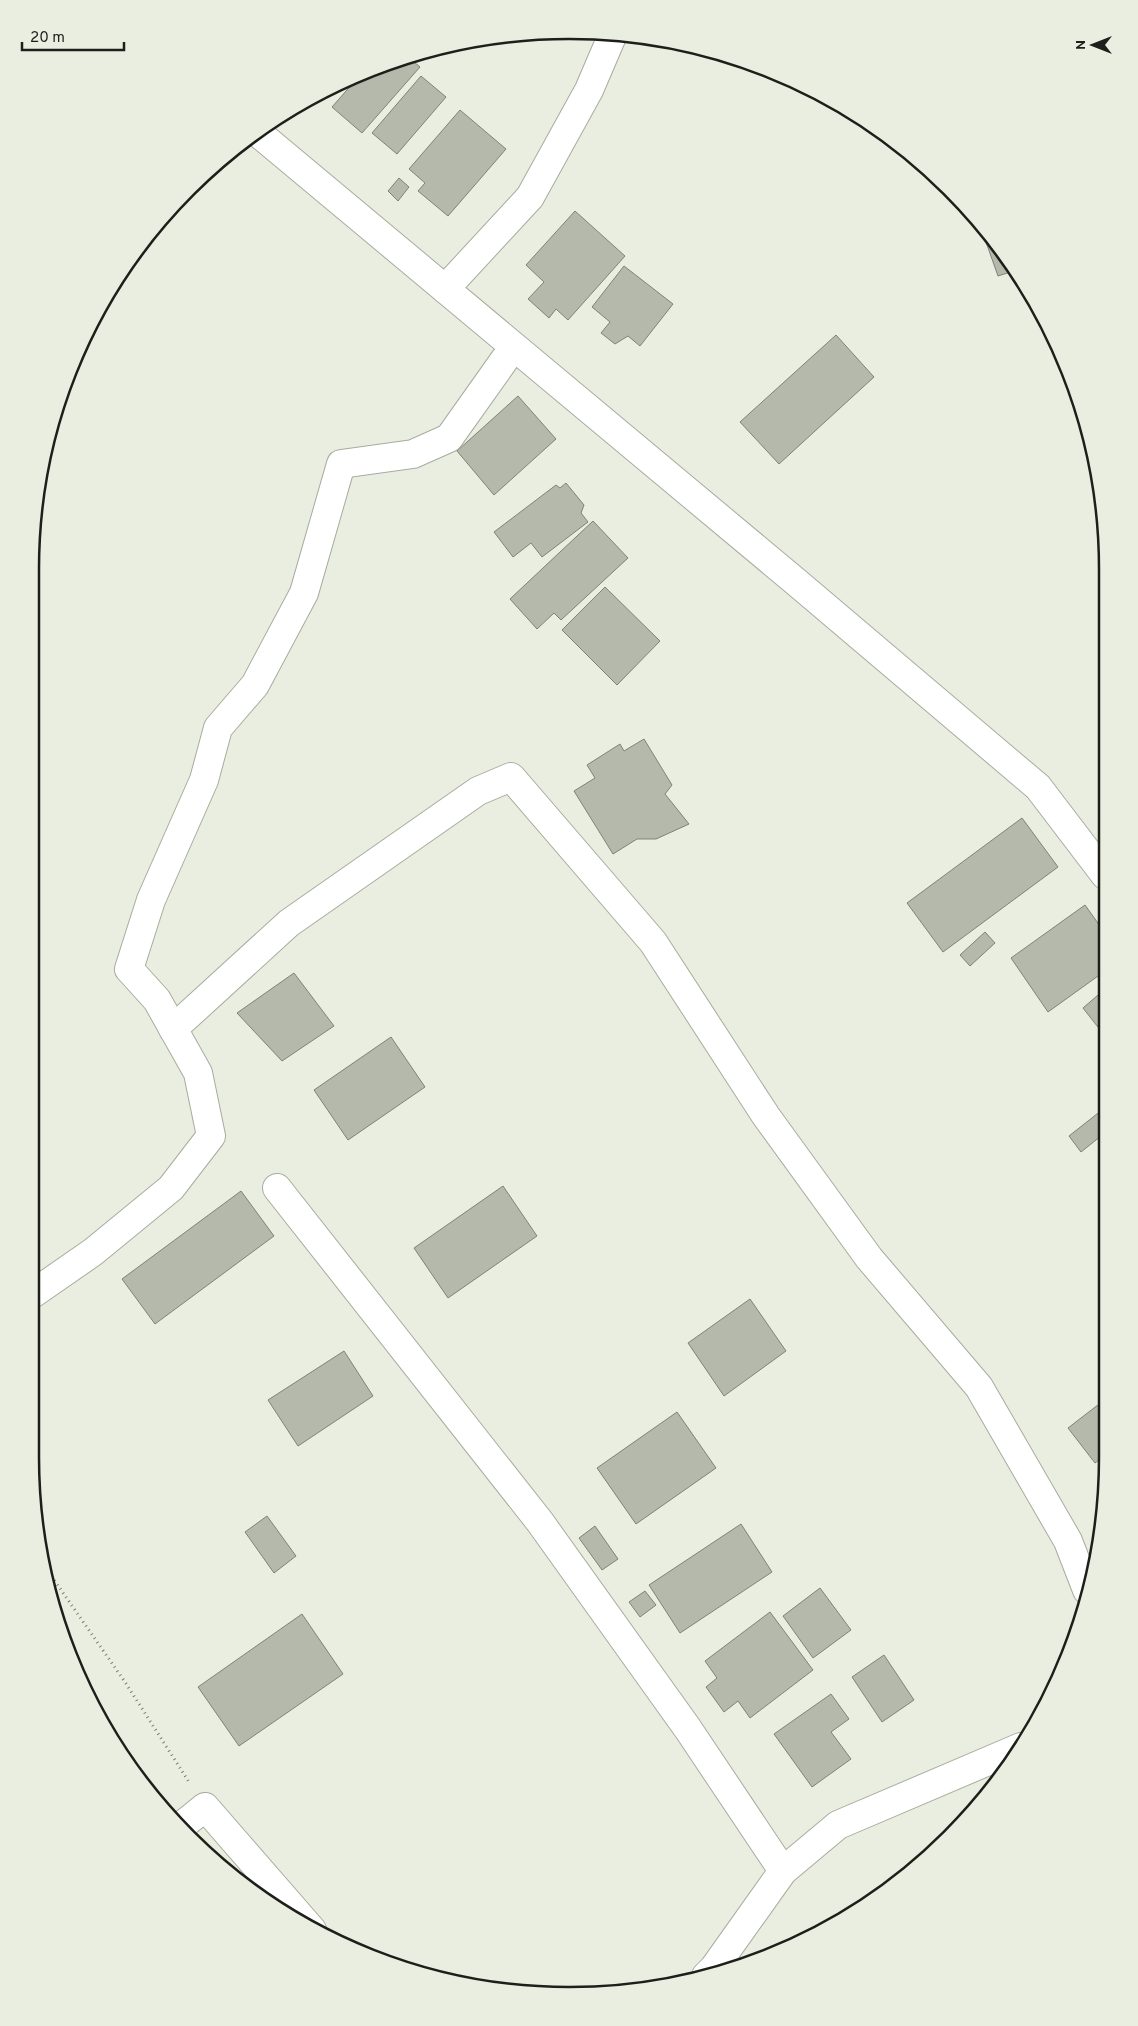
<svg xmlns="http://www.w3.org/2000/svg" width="1138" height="2026" font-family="Overpass,sans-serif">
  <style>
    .building { fill: #b4b9ab; stroke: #7f8376 }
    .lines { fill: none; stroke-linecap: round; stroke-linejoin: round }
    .minor-casing { stroke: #a7ac9e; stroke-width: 30 }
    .path { stroke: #7a7d74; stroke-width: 3; stroke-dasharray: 1 4; stroke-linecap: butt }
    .minor { stroke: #fff; stroke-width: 28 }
    .rim { fill: none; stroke: #1e1f1a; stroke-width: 2.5 }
  </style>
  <rect width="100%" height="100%" fill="#e9eee0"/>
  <g class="building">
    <path d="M408,57L420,67L362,133L332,107L361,74Z"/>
    <path d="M421,76L446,97L397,154L372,133Z"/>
    <path d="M460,110L506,149L448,216L418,191L425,183L409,169Z"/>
    <path d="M399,178L409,187L398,201L388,191Z"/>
    <path d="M575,211L625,256L568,320L556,309L549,318L528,299L544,282L526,265Z"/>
    <path d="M981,228H983L1017,270L998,276Z"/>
    <path d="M624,266L673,304L640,346L628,336L615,344L601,333L610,322L592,307Z"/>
    <path d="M836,335L874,377L779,464L740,422Z"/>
    <path d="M518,396L556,439L494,495L457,451Z"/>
    <path d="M566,483L584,505L581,513L588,522L542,557L531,543L513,557L494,532L556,485L560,488Z"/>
    <path d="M593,521L628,558L561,620L554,613L537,629L510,599Z"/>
    <path d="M605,587L660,641L617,685L562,630Z"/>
    <path d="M644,739L672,785L665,794L689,824L656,839H637L613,854L574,791L595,778L587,765L620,744L624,751Z"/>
    <path d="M1022,818L1058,867L943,952L907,903Z"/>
    <path d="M1085,905L1105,933V971L1048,1012L1011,958Z"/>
    <path d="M985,932L995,943L970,966L960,955Z"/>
    <path d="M294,973L334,1026L282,1061L237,1013Z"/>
    <path d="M1105,989V1036L1083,1008Z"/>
    <path d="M391,1037L425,1087L348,1140L314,1090Z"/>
    <path d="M1102,1110L1106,1115V1132L1081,1152L1069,1136Z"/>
    <path d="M503,1186L537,1236L448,1298L414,1248Z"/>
    <path d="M241,1191L274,1236L155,1324L122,1279Z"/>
    <path d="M750,1299L786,1351L724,1396L688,1343Z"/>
    <path d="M344,1351L373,1396L298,1446L268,1400Z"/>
    <path d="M1107,1398V1454L1095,1463L1068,1428Z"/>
    <path d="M677,1412L716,1468L636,1524L597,1468Z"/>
    <path d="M267,1516L296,1556L274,1573L245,1532Z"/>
    <path d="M741,1524L772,1572L680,1633L649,1585Z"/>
    <path d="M595,1526L618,1559L602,1570L579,1538Z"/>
    <path d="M820,1588L851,1630L813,1658L783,1616Z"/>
    <path d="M645,1591L656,1605L640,1617L629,1602Z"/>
    <path d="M770,1612L813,1670L750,1718L738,1701L724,1712L706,1687L717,1678L705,1661Z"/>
    <path d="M302,1614L343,1674L239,1746L198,1687Z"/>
    <path d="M884,1655L914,1700L882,1722L852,1677Z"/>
    <path d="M831,1694L849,1719L831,1732L851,1759L812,1787L774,1734Z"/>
    <path d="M987,1795L974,1812L946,1840L942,1835Z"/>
  </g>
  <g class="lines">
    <g class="minor-casing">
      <g id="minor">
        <path d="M257,132L795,581L1038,787L1105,875"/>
        <path d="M445,289L530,197L589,90L613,34"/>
        <path d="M173,1029L289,923L478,791L511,777L653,942L766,1116L869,1258L979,1387L1068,1541L1087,1590"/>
        <path d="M277,1188L540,1522L688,1729L783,1871"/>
        <path d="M34,1293L93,1252L171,1188L211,1136L198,1073L157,1000L129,969L151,900L204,780L218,728L255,685L304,593L341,464L413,454L449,438L505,359"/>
        <path d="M179,1828L205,1807L312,1930"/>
        <path d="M706,1976L714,1968L783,1871L838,1825L1021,1747"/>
      </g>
    </g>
    <g class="path">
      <path d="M64,385L68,383"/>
      <path d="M43,1564L125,1682L189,1782"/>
    </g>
    <use href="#minor" class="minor"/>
  </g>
  <path d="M0 0H1138V2026H0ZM569 39H569A530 530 0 0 1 1099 569V1457A530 530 0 0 1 569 1987H569A530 530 0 0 1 39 1457V569A530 530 0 0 1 569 39Z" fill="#e9eee0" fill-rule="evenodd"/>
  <path class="rim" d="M569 39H569A530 530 0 0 1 1099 569V1457A530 530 0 0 1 569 1987H569A530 530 0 0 1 39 1457V569A530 530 0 0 1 569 39Z"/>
  <g transform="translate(1093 45) rotate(270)" stroke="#e9eee0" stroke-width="4" paint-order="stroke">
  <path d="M0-4L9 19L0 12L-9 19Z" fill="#1e1f1a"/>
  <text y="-8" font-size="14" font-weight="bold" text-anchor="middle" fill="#1e1f1a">N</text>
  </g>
  <path d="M22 42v8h102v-8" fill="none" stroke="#1e1f1a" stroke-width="2.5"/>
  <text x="30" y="42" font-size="15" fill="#1e1f1a" stroke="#e9eee0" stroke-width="4" paint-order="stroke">20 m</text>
</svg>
